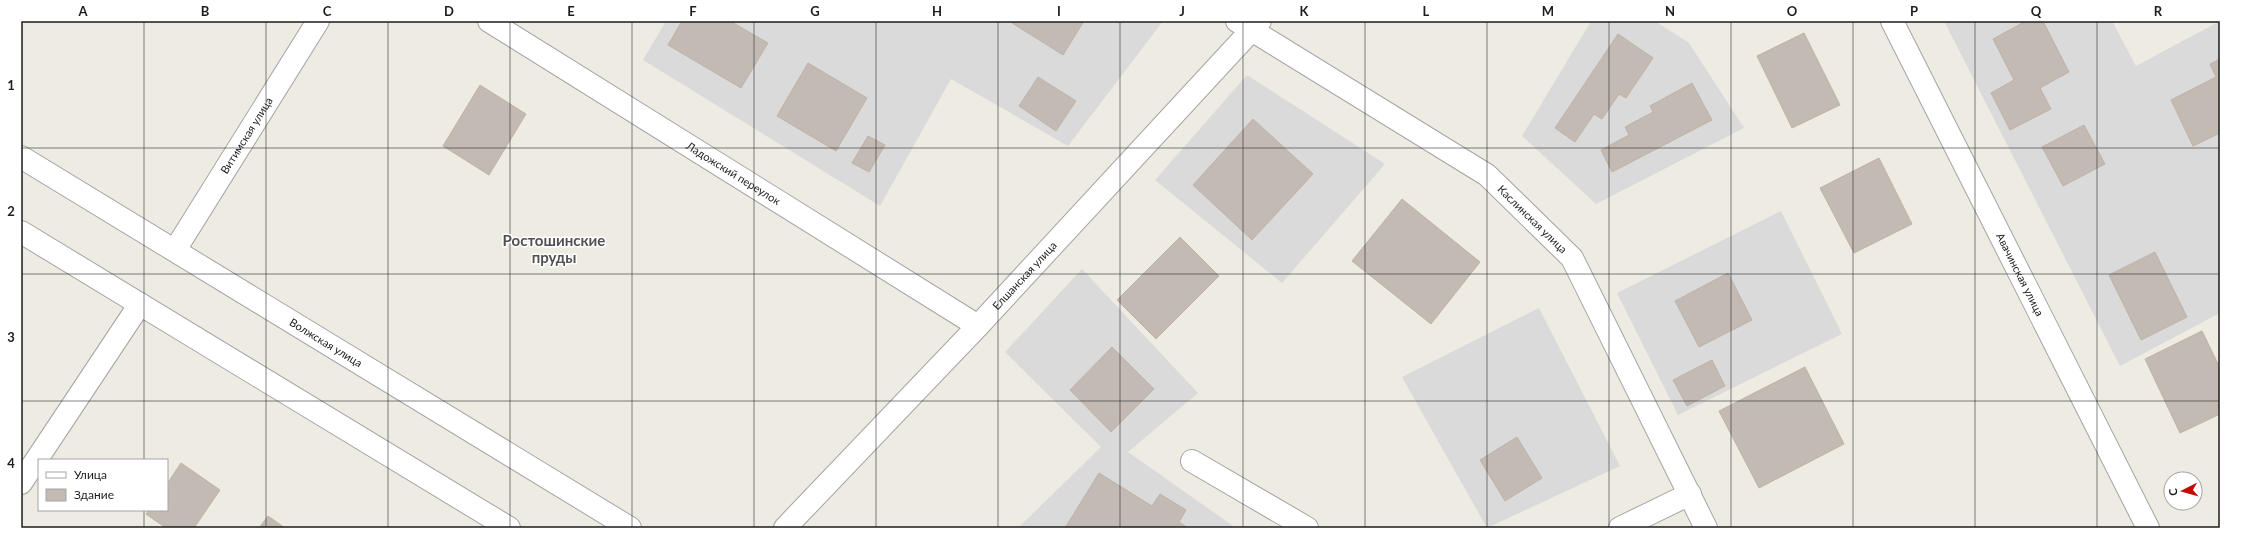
<svg xmlns="http://www.w3.org/2000/svg" width="2241" height="549" font-family="Lato,sans-serif">
  <style>
    .residential { fill: #dbdada }
    .building { fill: #c2bab3; stroke: #bfb2a6 }
    .lines { fill: none; stroke-linecap: round; stroke-linejoin: round }
    .minor-casing { stroke: #a4a4a4; stroke-width: 24 }
    .tertiary-casing { stroke: #a4a4a4; stroke-width: 24 }
    .minor { stroke: #fff; stroke-width: 22 }
    .tertiary { stroke: #fff; stroke-width: 22 }
    .grid { fill: none; stroke: #1d1d1d; stroke-width: 1; stroke-opacity: 0.55 }
    .labels { text-anchor: middle; stroke-width: 3; stroke-linejoin: round; paint-order: stroke }
    .street-label { font-size: 11px; fill: #1d1d1d; stroke: #fff }
    .district-label { font-size: 15px; font-weight: bold; fill: #505050; stroke: #fff }
    .neatline { fill: none; stroke: #1d1d1d; stroke-width: 1.5 }
    .grid-label { font-size: 13px; text-anchor: middle; font-weight: bold; fill: #1d1d1d }
  </style>
  <rect width="100%" height="100%" fill="#eeebe3"/>
  <g class="residential">
    <path d="M666,21H1163L1068,146L951,79L880,206L643,60Z"/>
    <path d="M1591,21H1655L1689,43L1744,128L1596,204L1522,136Z"/>
    <path d="M1944,21H2112L2136,66L2220,21V313L2120,366Z"/>
    <path d="M1247,75L1385,164L1282,283L1155,180Z"/>
    <path d="M1781,211L1842,334L1678,415L1617,293Z"/>
    <path d="M1082,269L1198,393L1128,452L1236,528H1018L1101,447L1005,352Z"/>
    <path d="M1539,308L1620,466L1487,528L1402,377Z"/>
  </g>
  <g class="building">
    <path d="M682,21H730L768,43L741,88L668,45Z"/>
    <path d="M1009,21H1084L1063,55Z"/>
    <path d="M2026,21H2043L2069,72L2040,88L2051,109L2010,130L1991,93L2014,80L1993,39Z"/>
    <path d="M1804,33L1840,105L1792,128L1757,56Z"/>
    <path d="M1618,34L1653,58L1626,98L1619,94L1602,119L1594,114L1575,142L1555,128Z"/>
    <path d="M2220,59V133L2193,146L2171,100L2216,77L2210,64Z"/>
    <path d="M808,63L867,98L836,151L777,116Z"/>
    <path d="M1038,77L1076,101L1056,131L1019,106Z"/>
    <path d="M1692,83L1712,120L1612,172L1601,150L1629,135L1625,127L1653,112L1650,106Z"/>
    <path d="M480,85L526,114L489,175L443,146Z"/>
    <path d="M1253,119L1313,174L1252,240L1193,185Z"/>
    <path d="M2084,125L2105,164L2063,186L2042,147Z"/>
    <path d="M868,136L885,145L869,172L852,163Z"/>
    <path d="M1879,158L1912,224L1854,253L1820,188Z"/>
    <path d="M1402,199L1480,262L1431,324L1352,261Z"/>
    <path d="M1180,237L1219,276L1156,339L1117,300Z"/>
    <path d="M2155,252L2187,317L2141,340L2109,275Z"/>
    <path d="M1728,273L1752,320L1699,347L1675,301Z"/>
    <path d="M2202,331L2220,368V414L2180,433L2145,359Z"/>
    <path d="M1112,347L1154,389L1111,432L1070,390Z"/>
    <path d="M1712,360L1725,386L1687,406L1673,380Z"/>
    <path d="M1805,367L1844,444L1759,488L1719,411Z"/>
    <path d="M1517,437L1542,478L1505,501L1480,460Z"/>
    <path d="M181,463L220,490L194,528H166L146,514L149,510H167V484Z"/>
    <path d="M1099,473L1152,506L1160,494L1186,510L1179,522L1188,528H1065Z"/>
    <path d="M268,516L285,528H259Z"/>
  </g>
  <g class="lines">
    <g class="minor-casing">
      <g id="minor">
        <path id="s1" d="M489,21L978,326"/>
        <path id="s2" d="M1237,21L1487,175L1572,258L1706,528"/>
        <path id="s3" d="M1892,21L2148,528"/>
        <path id="s4" d="M175,250L318,21"/>
        <path d="M1192,461L1307,528"/>
        <path d="M21,483L140,304"/>
        <path id="s5" d="M785,528L978,326L1260,21"/>
        <path d="M1620,528L1690,494"/>
      </g>
    </g>
    <g class="tertiary-casing">
      <g id="tertiary">
        <path id="s6" d="M21,157L630,528"/>
        <path d="M21,232L509,528"/>
      </g>
    </g>
    <use href="#minor" class="minor"/>
    <use href="#tertiary" class="tertiary"/>
  </g>
  <path class="grid" d="M144,21V460M266,21V528M388,21V528M510,21V528M632,21V528M754,21V528M876,21V528M998,21V528M1120,21V528M1243,21V528M1365,21V528M1487,21V528M1609,21V528M1731,21V528M1853,21V528M1975,21V528M2097,21V528M21,148H2220M21,274H2220M21,401H2220M144,510V528"/>
  <g class="labels">
    <g class="street-label">
      <text dy="4" stroke="none"><textPath href="#s4" startOffset="135">Витимская улица</textPath></text>
      <text dy="4" stroke="none"><textPath href="#s1" startOffset="288">Ладожский переулок</textPath></text>
      <text dy="4" stroke="none"><textPath href="#s2" startOffset="357">Каслинская улица</textPath></text>
      <text dy="4" stroke="none"><textPath href="#s3" startOffset="284">Авачинская улица</textPath></text>
      <text dy="4" stroke="none"><textPath href="#s5" startOffset="348">Елшанская улица</textPath></text>
      <text dy="4" stroke="none"><textPath href="#s6" startOffset="357">Волжская улица</textPath></text>
    </g>
    <g class="district-label">
      <text x="554" y="246">Ростошинские<tspan x="554" dy="17">пруды</tspan></text>
    </g>
  </g>
  <rect width="2241" height="549" fill="none" stroke="#ffffff" stroke-width="44"/>
  <rect x="38" y="459" width="130" height="52" fill="#ffffff" stroke="#a5a5a5"/>
  <rect x="46" y="472" width="20" height="6" fill="#ffffff" stroke="#a5a5a5"/>
  <text x="74" y="479" font-size="12" fill="#1d1d1d">Улица</text>
  <rect x="46" y="489" width="20" height="12" fill="#c2bab3" stroke="#a5a5a5"/>
  <text x="74" y="499" font-size="12" fill="#1d1d1d">Здание</text>
  <g transform="translate(2183 491) rotate(264)"><circle r="19" fill="#ffffff" stroke="#a5a5a5"/>
  <path d="M0-3L7 15L0 10L-7 15Z" fill="#c40b06"/>
  <text y="-6" font-size="11" font-weight="bold" text-anchor="middle" fill="#1d1d1d">С</text>
  </g>
  <rect x="22" y="22" width="2197" height="505" class="neatline"/>
  <g class="grid-label">
    <text x="83" y="16">A</text>
    <text x="205" y="16">B</text>
    <text x="327" y="16">C</text>
    <text x="449" y="16">D</text>
    <text x="571" y="16">E</text>
    <text x="693" y="16">F</text>
    <text x="815" y="16">G</text>
    <text x="937" y="16">H</text>
    <text x="1059" y="16">I</text>
    <text x="1182" y="16">J</text>
    <text x="1304" y="16">K</text>
    <text x="1426" y="16">L</text>
    <text x="1548" y="16">M</text>
    <text x="1670" y="16">N</text>
    <text x="1792" y="16">O</text>
    <text x="1914" y="16">P</text>
    <text x="2036" y="16">Q</text>
    <text x="2158" y="16">R</text>
    <text x="11" y="90">1</text>
    <text x="11" y="216">2</text>
    <text x="11" y="342">3</text>
    <text x="11" y="468">4</text>
  </g>
</svg>
